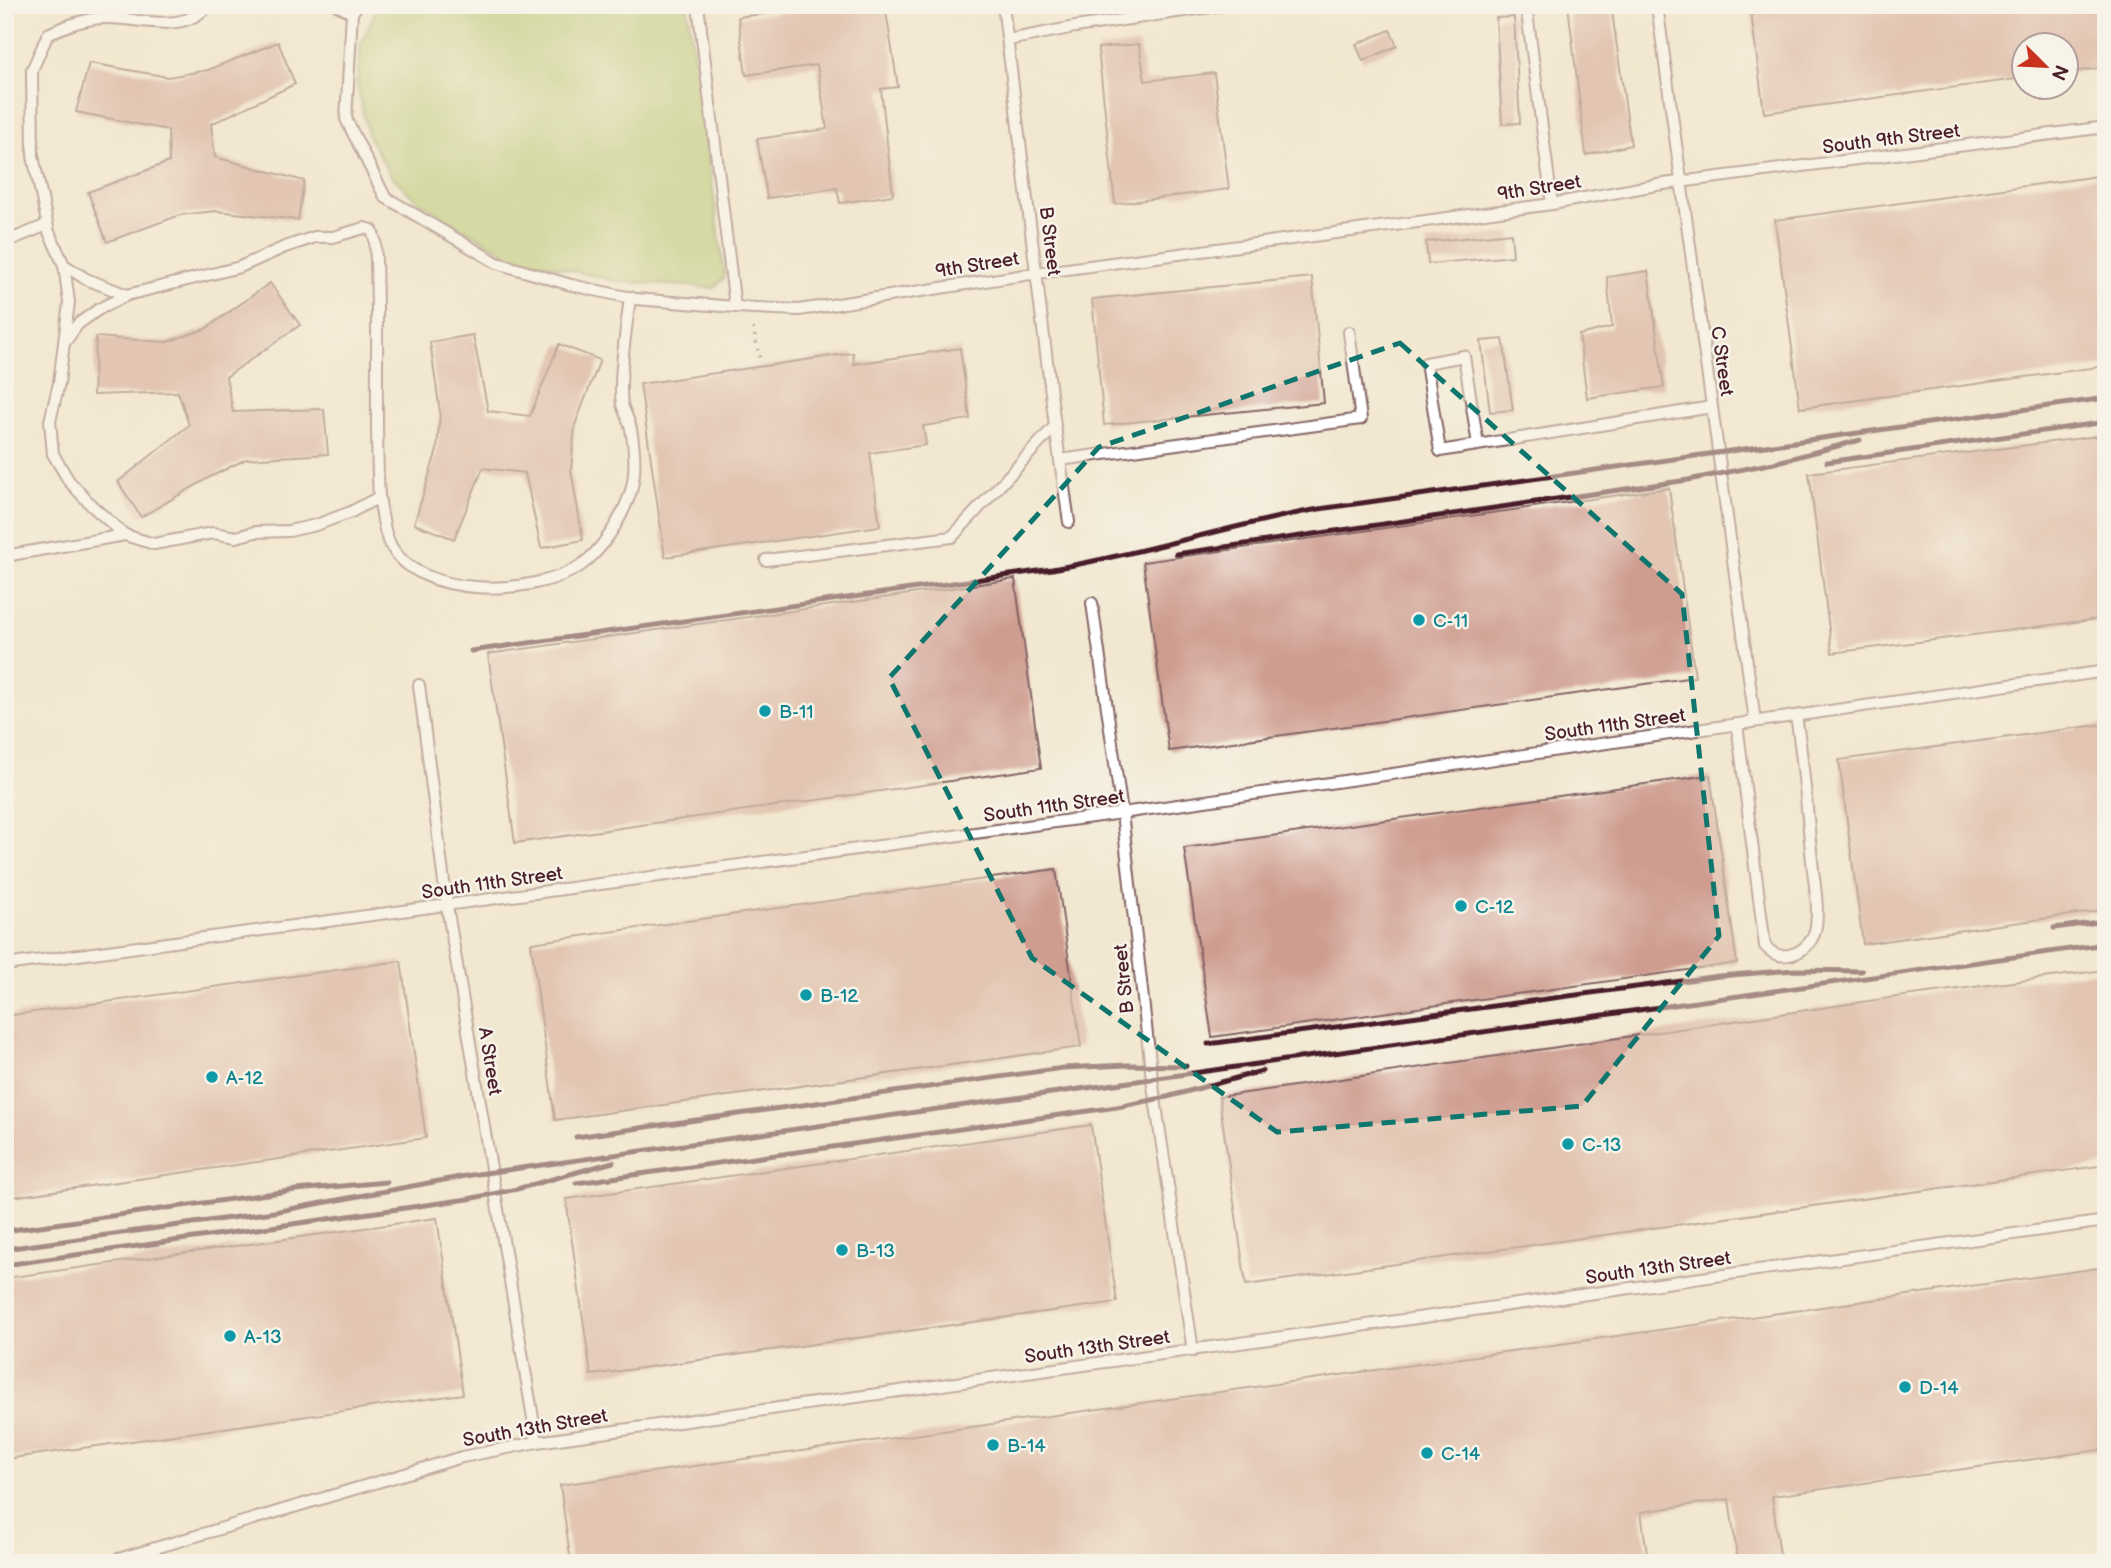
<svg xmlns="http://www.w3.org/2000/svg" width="2111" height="1568" font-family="'Balsamiq Sans',sans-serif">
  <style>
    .green { fill: #b2c86d; stroke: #7e744c; stroke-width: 2 }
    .building { fill: #cf9c90 }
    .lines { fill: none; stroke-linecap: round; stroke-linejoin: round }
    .lane-casing { stroke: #856565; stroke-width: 14 }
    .path { stroke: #856565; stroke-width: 3.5; stroke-dasharray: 2 5; stroke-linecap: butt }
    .lane { stroke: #fff; stroke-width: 10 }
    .rail { stroke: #4a1f2b; stroke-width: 5 }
    .marked { fill: none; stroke: #0f766e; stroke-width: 5; stroke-dasharray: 14 9; stroke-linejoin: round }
    .culture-dot { fill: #0f9aa8; stroke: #f7f3e8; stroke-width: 2.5 }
    .labels { text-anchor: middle; stroke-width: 5; stroke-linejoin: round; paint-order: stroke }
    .street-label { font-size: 19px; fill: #4a1f2b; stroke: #f7f3e8 }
    .culture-label { font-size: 19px; fill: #0d838f; stroke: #f7f3e8; text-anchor: start }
  </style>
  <rect width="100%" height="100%" fill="#f7f3e8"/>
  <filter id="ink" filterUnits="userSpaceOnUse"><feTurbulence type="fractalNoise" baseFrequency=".0143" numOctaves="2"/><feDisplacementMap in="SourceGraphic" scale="14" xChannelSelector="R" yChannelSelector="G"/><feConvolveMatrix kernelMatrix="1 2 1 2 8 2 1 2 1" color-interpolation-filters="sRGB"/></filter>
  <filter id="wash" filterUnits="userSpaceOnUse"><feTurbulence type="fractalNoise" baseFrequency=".00686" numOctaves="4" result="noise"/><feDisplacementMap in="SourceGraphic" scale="28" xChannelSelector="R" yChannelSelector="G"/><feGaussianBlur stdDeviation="1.57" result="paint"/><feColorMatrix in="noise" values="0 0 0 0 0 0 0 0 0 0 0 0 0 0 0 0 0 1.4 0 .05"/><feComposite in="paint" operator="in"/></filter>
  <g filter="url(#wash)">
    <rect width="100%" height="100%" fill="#f2e7d0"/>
    <path class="green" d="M378,5H687L725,277L714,288L615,281L510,255L459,227L415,199L390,174L368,136L357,84L361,44Z"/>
    <g id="blocks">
      <g class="building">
        <path d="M807,5H885L898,87L881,89L893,195L840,203L837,188L767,198L757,139L827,129L817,65L746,75L738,17L808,9Z"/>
        <path d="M1568,5H1611L1631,145L1586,155Z"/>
        <path d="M1750,5H2106V67L2066,73V46H2024V78L1764,113Z"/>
        <path d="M1514,17L1520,123L1502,124L1496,18Z"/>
        <path d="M1390,30L1397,46L1363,61L1356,44Z"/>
        <path d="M278,42L295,84L211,124L215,157L304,181L298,220L216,211L180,215L107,242L88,192L169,162L168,130L76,112L89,63L168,77L208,70Z"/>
        <path d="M1139,44L1145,81L1214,73L1229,189L1115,204L1098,48Z"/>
        <path d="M2106,175V366L1800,408L1775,220Z"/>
        <path d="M1511,233L1513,256L1428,264L1426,242Z"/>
        <path d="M1648,271L1664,387L1587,398L1579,335L1612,327L1607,277Z"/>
        <path d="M1312,277L1324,403L1104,425L1092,299Z"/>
        <path d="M270,283L300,325L226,377L233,412L324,409L328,454L246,459L212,476L141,517L118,482L189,425L178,392L93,395L96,337L167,342L205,329Z"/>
        <path d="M473,335L488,411L530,416L559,344L600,360L575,425L571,470L583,540L541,548L525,473L483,468L454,539L414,524L437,450L440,412L430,342Z"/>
        <path d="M1503,339L1513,410L1490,412L1481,341Z"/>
        <path d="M960,348L970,419L923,426L926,445L870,453L880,526L665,557L640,384L853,353L854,364Z"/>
        <path d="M2106,435V618L1832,653L1809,473Z"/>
        <path d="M1669,488L1695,677L1169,751L1143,562Z"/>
        <path d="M1015,579L1041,768L515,843L488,654Z"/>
        <path d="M2106,724V910L1863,944L1839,760Z"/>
        <path d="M1710,775L1737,963L1212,1037L1184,848Z"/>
        <path d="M1056,869L1081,1047L555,1120L531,943Z"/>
        <path d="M401,961L426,1138L5,1198V1016Z"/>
        <path d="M2106,970V1165L1246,1285L1219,1097L1889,998Z"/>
        <path d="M1091,1125L1117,1302L591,1375L566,1199Z"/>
        <path d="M437,1218L463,1394L5,1459V1278Z"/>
        <path d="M2106,1267V1449L1772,1496L1781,1563H1738L1729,1499L1641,1512L1647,1554L1582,1563H571L560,1485Z"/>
      </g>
    </g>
  </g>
  <g filter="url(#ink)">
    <use href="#blocks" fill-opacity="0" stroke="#856565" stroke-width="2"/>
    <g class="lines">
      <g class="lane-casing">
        <g id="lane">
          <path d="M337,5L352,13"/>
          <path d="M357,5L352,13L346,119L385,197L497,263L571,285L636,299L735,307L799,310L1037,273L1552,204L1656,185L2106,127"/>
          <path d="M698,5L735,307"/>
          <path d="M1003,5L1055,426L1069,522"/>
          <path d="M1526,5L1552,204"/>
          <path d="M1657,5L1755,721"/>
          <path d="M98,6V5"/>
          <path d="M1008,40L1075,27L1224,5"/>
          <path d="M5,242L47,225"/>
          <path d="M64,265L86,279L127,295"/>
          <path d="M65,342L78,324L99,309L127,295L240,267L285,247L315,237H333L364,228L372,230L375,240C380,326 374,411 379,497"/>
          <path d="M1478,445L1464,356L1426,363L1440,451L1712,407"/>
          <path d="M1060,460L1361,419L1349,332"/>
          <path d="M125,535L92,506L69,481L53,454L50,421L59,383L69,302L64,265L49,232L33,156L32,70L48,34C64,26 87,18 105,18C139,17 182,36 208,5"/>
          <path d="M5,556L125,535L154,544L213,533L236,537L255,532L289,531L316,525L351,512L379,497C382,511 383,531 390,544C419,600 534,596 580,566C601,552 620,521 629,497C637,476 635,451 631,429C629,420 624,412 622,404C618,379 627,324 630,297"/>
          <path d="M766,560L952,537L1055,426"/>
          <path d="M1092,603L1122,813L1152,1079L1193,1351"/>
          <path d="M419,685L447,906L537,1442"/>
          <path d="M1737,724L1765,946C1772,954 1779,957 1789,955C1801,953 1812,943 1815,931C1820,910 1814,882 1812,861C1807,812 1804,764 1796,716"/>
          <path d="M5,965L1122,813L2106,671"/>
          <path d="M105,1563L462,1457L537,1442L2106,1221"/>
        </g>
      </g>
      <path class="path" d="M753,328L760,359"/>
      <use href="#lane" class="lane"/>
      <g class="rail">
        <path d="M1827,462L2106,422"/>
        <path d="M1176,554L1688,480L1774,463L1860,440"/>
        <path d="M471,651L1052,569C1142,554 1229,525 1319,509L2106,398"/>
        <path d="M2054,928L2106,921"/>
        <path d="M1208,1044L1719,976L1795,970L1862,971"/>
        <path d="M576,1137L1063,1068L1127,1065L1186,1066"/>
        <path d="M576,1183L1117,1107L1167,1097L1262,1071"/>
        <path d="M5,1231L296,1190L387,1182"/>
        <path d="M5,1249L274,1212L471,1175L2106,944"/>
        <path d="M5,1265L468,1199L517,1189L613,1162"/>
      </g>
    </g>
  </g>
  <path d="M0 0H2111V1568H0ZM1400,343L1682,594L1719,936L1582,1106L1277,1132L1032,958L889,678L1099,447Z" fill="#f2e7d0" fill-opacity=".55" fill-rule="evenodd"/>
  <path class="marked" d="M1400,343L1682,594L1719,936L1582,1106L1277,1132L1032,958L889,678L1099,447Z"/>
  <g class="culture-dot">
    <circle cx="1419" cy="620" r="7"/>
    <circle cx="765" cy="711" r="7"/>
    <circle cx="1461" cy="906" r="7"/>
    <circle cx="806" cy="995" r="7"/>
    <circle cx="212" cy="1077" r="7"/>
    <circle cx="1568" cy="1144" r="7"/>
    <circle cx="842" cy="1250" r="7"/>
    <circle cx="230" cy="1336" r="7"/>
    <circle cx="1905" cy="1387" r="7"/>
    <circle cx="993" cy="1445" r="7"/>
    <circle cx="1427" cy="1453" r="7"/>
  </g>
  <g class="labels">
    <g class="street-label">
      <text transform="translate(1891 138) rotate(-7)" y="7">South 9th Street</text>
      <text transform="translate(1539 187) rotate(-9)" y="7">9th Street</text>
      <text transform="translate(1051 241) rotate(83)" y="7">B Street</text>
      <text transform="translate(977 264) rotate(-9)" y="7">9th Street</text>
      <text transform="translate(1723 361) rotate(82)" y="7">C Street</text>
      <text transform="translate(1615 724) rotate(-8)" y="7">South 11th Street</text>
      <text transform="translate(1054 805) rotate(-8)" y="7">South 11th Street</text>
      <text transform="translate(492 882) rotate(-8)" y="7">South 11th Street</text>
      <text transform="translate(1123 979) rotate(-96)" y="7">B Street</text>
      <text transform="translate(491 1061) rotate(81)" y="7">A Street</text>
      <text transform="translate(1658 1267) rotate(-8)" y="7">South 13th Street</text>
      <text transform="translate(1097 1346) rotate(-8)" y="7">South 13th Street</text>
      <text transform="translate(535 1427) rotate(-10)" y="7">South 13th Street</text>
    </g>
    <g class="culture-label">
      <text x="1433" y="627">C-11</text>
      <text x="779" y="718">B-11</text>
      <text x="1475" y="913">C-12</text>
      <text x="820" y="1002">B-12</text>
      <text x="226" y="1084">A-12</text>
      <text x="1582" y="1151">C-13</text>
      <text x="856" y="1257">B-13</text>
      <text x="244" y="1343">A-13</text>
      <text x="1919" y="1394">D-14</text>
      <text x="1007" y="1452">B-14</text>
      <text x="1441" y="1460">C-14</text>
    </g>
  </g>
  <rect width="2111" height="1568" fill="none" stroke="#f7f3e8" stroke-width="28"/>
  <g transform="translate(2045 66) rotate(114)"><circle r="33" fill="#f7f3e8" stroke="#b29e9c" stroke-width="2"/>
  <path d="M0-5L12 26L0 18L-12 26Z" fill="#c8321e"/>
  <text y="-10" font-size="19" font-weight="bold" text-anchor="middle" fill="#4a1f2b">N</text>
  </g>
</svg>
